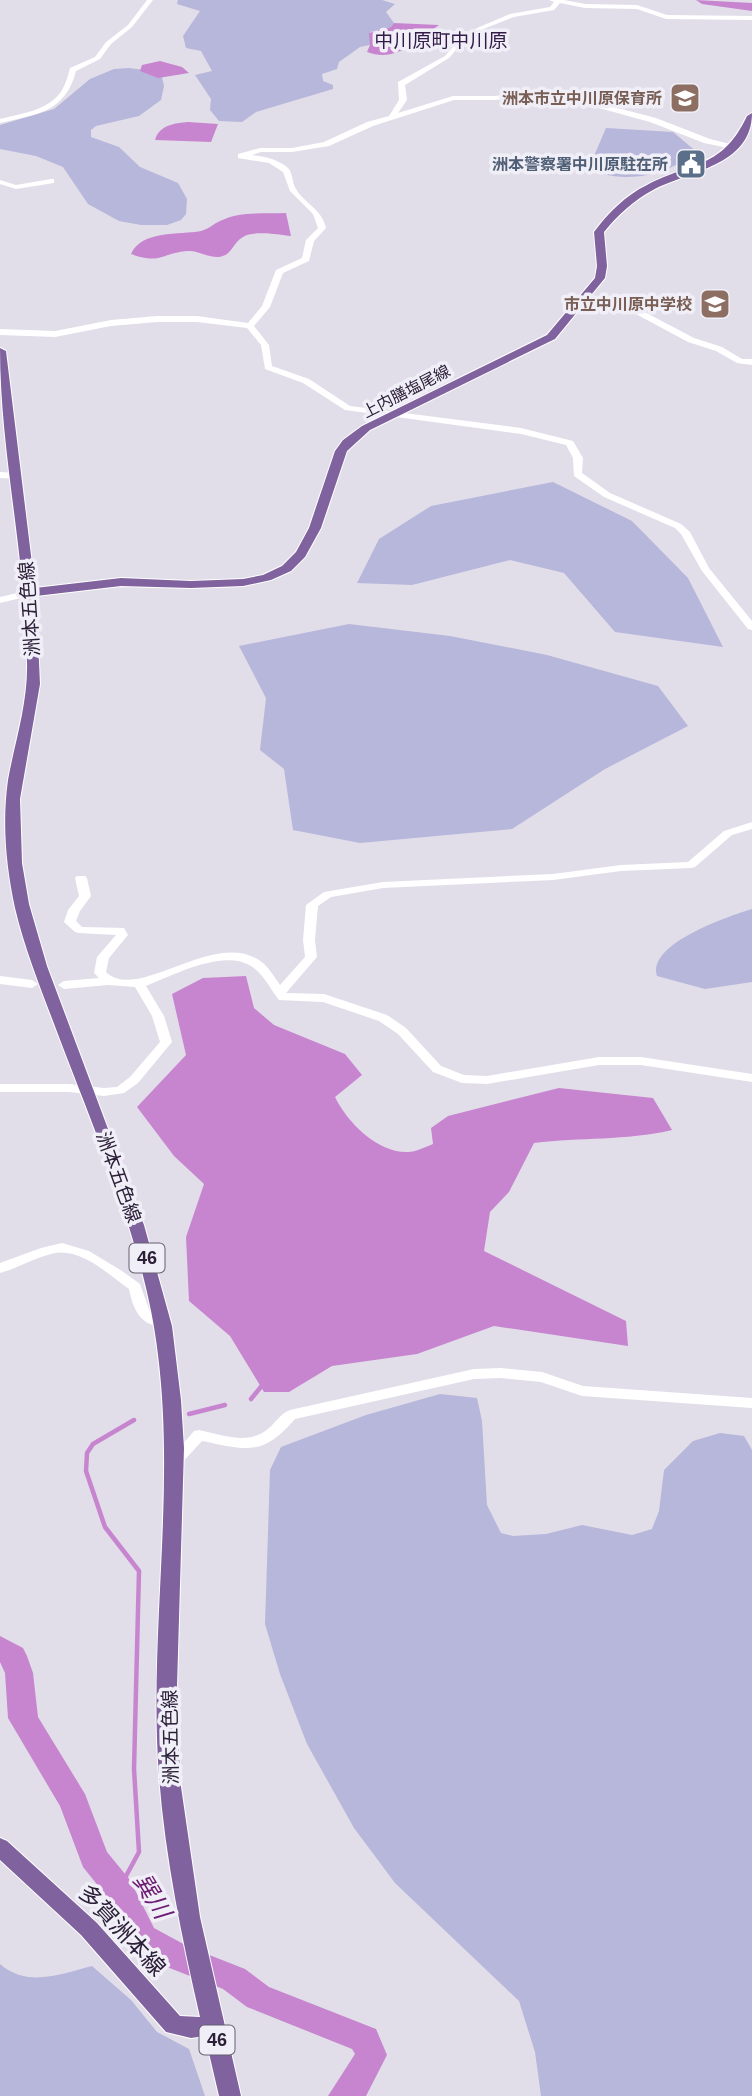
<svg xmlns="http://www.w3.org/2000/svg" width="752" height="2096" font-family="Helvetica,'Noto Sans JP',sans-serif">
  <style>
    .green { fill: #b7b6db }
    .water { fill: #c885cf }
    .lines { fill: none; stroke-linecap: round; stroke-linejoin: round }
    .stream { stroke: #c885cf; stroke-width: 4.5 }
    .river { fill: #c885cf; fill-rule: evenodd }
    .major-casing { stroke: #fff; stroke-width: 2 }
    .minor { fill: #fff; fill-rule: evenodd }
    .major { fill: #80629f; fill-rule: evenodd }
    .labels { text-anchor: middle; stroke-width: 7; stroke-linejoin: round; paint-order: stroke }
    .far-education-label { font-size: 16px; font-weight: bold; fill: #785e54; stroke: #f0eef6; text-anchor: end }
    .far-service-label { font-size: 16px; font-weight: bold; fill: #4e5e75; stroke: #f0eef6; text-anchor: end }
    .far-street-label { font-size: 16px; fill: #2c2039; stroke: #f0eef6 }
    .shield { fill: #f0eef6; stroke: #675e72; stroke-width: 2 }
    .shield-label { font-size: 18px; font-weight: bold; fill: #2c2039 }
    .far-quarter-label { font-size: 19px; fill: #331c4a; stroke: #f0eef6 }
    .street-label { font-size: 19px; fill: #2c2039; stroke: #f0eef6 }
    .near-street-label { font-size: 23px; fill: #2c2039; stroke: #f0eef6 }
    .near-water-label { font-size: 24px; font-style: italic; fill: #6c1b73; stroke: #f0eef6 }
  </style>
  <rect width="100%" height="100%" fill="#e1dee9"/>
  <g class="green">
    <path d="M178,0H382L395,4L386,12L394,23L391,27L370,32V45L360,47L339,62L337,69L322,74L323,81L333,85V89L256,112L242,122L219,121L210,110L211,99L195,75L212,71L201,51L186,48L183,36L200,11L177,4Z"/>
    <path d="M129,68L151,71L162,77L164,86L161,100L139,116L96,126L91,130V137L119,147L140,167L178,183L187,199L186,214L181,220L167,225H141L119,221L88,204L63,167L36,156L0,149V125L54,109L90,79L114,69Z"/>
    <path d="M606,128L673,132L697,152C665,177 617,187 581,164L594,156Z"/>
    <path d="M553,482L632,521L688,578L723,647L615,632L564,573L510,560L412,585L357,583L379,539L431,506Z"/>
    <path d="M349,624L450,636L547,655L658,686L688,726L605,769L512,829L360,843L293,830L284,769L260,750L266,698L239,646Z"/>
    <path d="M752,909V982L705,989L657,976C646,944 729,916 752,909Z"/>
    <path d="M440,1394L477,1398L482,1421L487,1505L501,1533L513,1536L546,1534L582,1525L632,1535L652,1529L659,1511L664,1470L693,1441L720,1433L744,1436L752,1450V2096H541L535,2052L519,2001L395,1883L354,1828L307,1744L280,1674L265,1624L270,1470L281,1447L366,1415Z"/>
    <path d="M0,1964C27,1988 61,1974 92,1966L131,2000L157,2032L189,2049L205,2096H0Z"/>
  </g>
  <g class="water">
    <path d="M394,23L439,25C416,41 396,63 367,52L370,45L369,33L391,27Z"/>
    <path d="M160,61L182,67L189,73L158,78L140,71L142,65Z"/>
    <path d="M188,122L218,124L211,142L155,140C159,125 175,123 188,122Z"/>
    <path d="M286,213L291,236C278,235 255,230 243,237C232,243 233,255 219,257C208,258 198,250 188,251C161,253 161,265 131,254C142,230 179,235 201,231C209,229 213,224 220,221C240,211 264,214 286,213Z"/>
    <path d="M246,976L254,1008L274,1025L345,1054L362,1075L335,1097C347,1122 377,1152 406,1152C414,1153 425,1147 433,1144L431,1128L448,1116L559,1088L653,1098L672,1130C625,1141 581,1137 534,1143L509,1192L490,1212L484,1251L626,1321L628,1346L494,1326L417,1354L332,1366L289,1392H264L230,1336L189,1301L186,1237L204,1184L174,1156L137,1107L186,1055L172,994L203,978Z"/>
  </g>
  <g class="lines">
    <g class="stream">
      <path d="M251,1399L264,1383"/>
      <path d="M189,1414L225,1405"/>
      <path d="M119,1889L139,1852L134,1769L139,1571L105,1527L86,1471L87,1453L93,1444L134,1420"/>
    </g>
    <g class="river">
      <path d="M696,0L752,3V11L702,4Z"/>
      <path d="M0,1636L23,1648L27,1656L33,1673L38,1717L85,1794L107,1852L130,1880L154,1928L189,1947L245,1969L269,1987L376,2029L387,2055L366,2096H328L355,2054L352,2049L247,2007L223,1989L167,1967L132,1946L108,1898L83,1867L60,1806L8,1718L5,1673L0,1662Z"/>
    </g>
    <g class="major-casing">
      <path id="major" d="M752,113C752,166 688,171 653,190C634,200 617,216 604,232L607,266L605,278L555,339L370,430L347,451L321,528L305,557L291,571L271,580L243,586L191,588L121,586L36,596L40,684L20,799L22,863L29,904L47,966L144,1225L172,1326L181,1400L184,1448L177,1687L180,1780L200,1917L241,2096H219L205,2036L191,2038L166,2032L81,1935L0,1860V1838L7,1841L97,1923L180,2016L200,2017C179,1925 160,1833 157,1739C153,1610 174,1483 158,1355C146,1248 94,1130 56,1029C41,989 25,950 15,908C6,866 2,823 8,780C15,741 28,703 27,663C26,557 0,453 0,348L6,351L35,588L121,578L191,581L243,579L263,575L282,566L296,552L309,528L335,451L343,440L362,426L547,335L595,278L597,266L594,232C608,213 626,195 647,185C693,161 722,169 747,116Z"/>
    </g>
    <g class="minor">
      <path d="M147,0H153L132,27L111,44L100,59L76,71C65,113 37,114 0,123V119C22,113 49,111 62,90C66,83 68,76 70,68L95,57L106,42L128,25Z"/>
      <path d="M549,0H564L585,4L637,5L667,15L752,16V20L666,19L637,9L585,8L560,3L554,10L514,17L481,30L463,42L449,58L405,85L407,100L398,113L453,96H495L548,90L656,118L710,139L738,146V150L704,143L650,122L548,94L495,100H454L373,126L329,146L292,152H261L252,155C265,157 278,159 288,168C293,173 292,183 296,189C305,204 322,209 326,228L314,241L309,261L283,273L270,307L254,326L269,345L272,366L309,379L350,406L521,428L573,441L583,458L582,473L610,493L681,524L690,532L709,568L752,621V630L748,629L702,571L681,534L675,528L604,497L574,476L573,458L566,445L521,434L345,410L303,383L265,369L261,345L247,328L197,322H157L111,326L55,337L0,335V329L55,331L111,320L157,316H197L248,323L262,306L276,270L302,258L306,240L318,228L313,214L290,191L283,172L269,163L238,158V154L260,148H292L324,142L367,122L389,116L399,100L398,82L445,56L459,40L477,28L510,14L550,7L554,2Z"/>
      <path d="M51,179H54V183L16,189L0,184V180L16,185Z"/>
      <path d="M581,300L639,309L694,338L722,347L742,359H752V365L737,363L716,351L688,342L634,313L578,305L577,303Z"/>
      <path d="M0,472L16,473L21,476L16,479L0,478Z"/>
      <path d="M30,590L35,593L33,595L0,603V597Z"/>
      <path d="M752,822V829L732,835L695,867L691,868L621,871L553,880L383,888L331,897L318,906L315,940L317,957L286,993L324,994L387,1015L406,1028L441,1066L464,1075L487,1076L599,1057H641L752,1074V1082L641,1065H599L487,1084L462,1083L433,1072L398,1034L379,1021L323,1002L279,1000C271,990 265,977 255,969C228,946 174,975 146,986L164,1016L172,1042L138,1083L124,1093L104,1096L69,1092H0V1084H69L104,1088L117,1087L130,1077L160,1042L152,1016L135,987L108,985L64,989L58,985L64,981L99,978L94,973L97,957L116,935L79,933L75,932L64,922L68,910L79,896L75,878L77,876H85L87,878L91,896L80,911L76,921L82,927L124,928L128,935L109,958L106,972C138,1004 217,925 263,963C270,969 275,978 280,985L305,957L303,940L306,905L324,892L383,882L553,874L621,865L688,862L724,831Z"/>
      <path d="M0,976L32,980L38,984L32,988L0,984Z"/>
      <path d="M62,1243L89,1251L122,1271L140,1284L150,1312L168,1319L170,1322L168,1325C142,1330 133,1310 129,1289C108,1274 79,1246 51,1254C34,1258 18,1268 0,1273V1263L41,1248Z"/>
      <path d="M501,1368L542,1372L583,1386L752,1398V1408L582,1396L541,1382L501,1378L474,1379L295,1419C262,1457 247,1450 202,1441L180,1465H170L168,1461L194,1431L199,1430C223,1435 249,1446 269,1428C276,1422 281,1413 290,1410L474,1369Z"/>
    </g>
    <use href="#major" class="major"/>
  </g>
  <defs>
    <g id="school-square" transform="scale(1.575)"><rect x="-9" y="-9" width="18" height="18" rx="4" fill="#8d6e63" stroke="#f0eef6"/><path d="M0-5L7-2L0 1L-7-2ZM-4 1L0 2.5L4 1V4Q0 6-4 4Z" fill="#fff"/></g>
    <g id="civic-square" transform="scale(1.575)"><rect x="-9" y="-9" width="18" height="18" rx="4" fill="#5c6f8a" stroke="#f0eef6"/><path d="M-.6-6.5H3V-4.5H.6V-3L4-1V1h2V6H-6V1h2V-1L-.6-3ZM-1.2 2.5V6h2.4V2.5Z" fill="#fff"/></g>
  </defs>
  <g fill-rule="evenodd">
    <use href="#school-square" x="685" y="98"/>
    <use href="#civic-square" x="691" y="164"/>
    <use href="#school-square" x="715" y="304"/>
  </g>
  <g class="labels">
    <g class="far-education-label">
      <text x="662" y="104">洲本市立中川原保育所</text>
      <text x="692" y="310">市立中川原中学校</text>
    </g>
    <g class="far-service-label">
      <text x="668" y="170">洲本警察署中川原駐在所</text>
    </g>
    <g class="far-street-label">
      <text transform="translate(406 391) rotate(-27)" y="6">上内膳塩尾線</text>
    </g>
    <g class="shield">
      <rect x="129.5" y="1243.5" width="35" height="29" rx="5"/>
      <rect x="199.5" y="2025.5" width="35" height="29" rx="5"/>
    </g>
    <g class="shield-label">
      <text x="147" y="1264">46</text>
      <text x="217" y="2046">46</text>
    </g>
    <g class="far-quarter-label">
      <text x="441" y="47">中川原町中川原</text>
    </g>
    <g class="street-label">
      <text transform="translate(29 609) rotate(-94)" y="7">洲本五色線</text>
      <text transform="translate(119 1177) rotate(70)" y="7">洲本五色線</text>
      <text transform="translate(170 1737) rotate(-91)" y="7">洲本五色線</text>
    </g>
    <g class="near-street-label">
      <text transform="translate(122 1930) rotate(47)" y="8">多賀洲本線</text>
    </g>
    <g class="near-water-label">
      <text transform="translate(152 1896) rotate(59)" y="8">巽川</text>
    </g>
  </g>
</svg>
